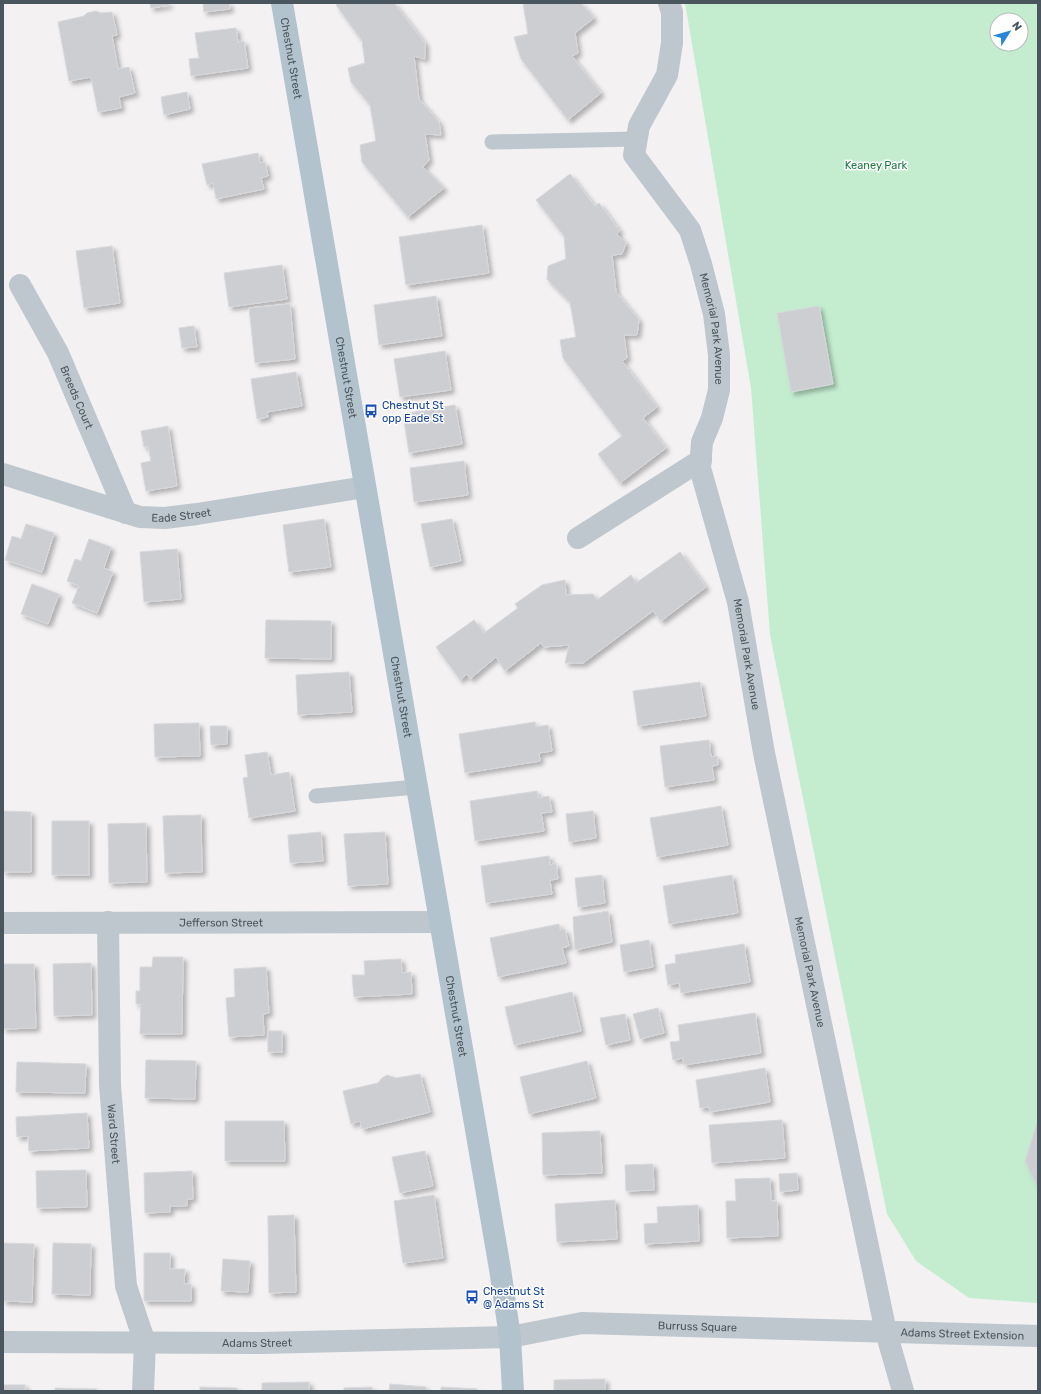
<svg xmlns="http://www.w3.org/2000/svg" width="1041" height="1394" font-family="Rubik,sans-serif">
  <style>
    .green { fill: #c4edd0; fill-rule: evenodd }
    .building { fill: #ccced2; stroke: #d6d8dc; filter: url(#shadow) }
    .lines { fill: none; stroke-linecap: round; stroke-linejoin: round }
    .lane { stroke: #bec7cd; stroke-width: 15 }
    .street { stroke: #bec7cd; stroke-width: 22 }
    .primary { stroke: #b3c3cd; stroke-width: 22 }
    .labels { text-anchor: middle; stroke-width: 3; stroke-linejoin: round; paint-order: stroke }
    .street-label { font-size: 11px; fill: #4a565d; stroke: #fff }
    .park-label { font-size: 11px; fill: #1f7b44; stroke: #fff }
    .transit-label { font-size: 11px; fill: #164399; stroke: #fff; text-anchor: start }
  </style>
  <defs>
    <filter id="shadow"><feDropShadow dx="3.5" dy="3.5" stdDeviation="2" flood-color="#0004"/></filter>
  </defs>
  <rect width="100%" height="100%" fill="#f3f1f2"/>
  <path class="green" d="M685,3H1038V1303L969,1298L916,1261L887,1214L770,635L751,388ZM997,20H1021V44H997Z"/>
  <g class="building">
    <path d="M150,3H169V5L151,8Z"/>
    <path d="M203,3H229L230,9L204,12Z"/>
    <path d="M339,3H394L425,43V59L414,56L419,99L439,122L441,135L425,134L429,160L423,167L444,188L408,217L362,162L360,145L376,141L370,105L351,82L348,68L365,63L362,41L336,5Z"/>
    <path d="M523,3H581L594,18L575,33L578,53L572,56L601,93L568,120L521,59L514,37L528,34Z"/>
    <path d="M96,11L101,13L112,12L117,35L112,36L118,69L129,67L135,93L119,97L121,108L98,112L91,77L69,81L58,22L84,16L87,13Z"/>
    <path d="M236,28L238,42L244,41L248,68L191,76L189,59L199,58L195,33Z"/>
    <path d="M187,92L190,109L164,115L161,97Z"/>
    <path d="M258,153L260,163L265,162L268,176L261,178L264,189L216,199L213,183L207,185L202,164Z"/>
    <path d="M570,174L595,206L599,203L620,231L617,234L626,243L622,254L612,255L616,292L639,320L637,335H624L627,358L622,361L657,407L643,418L666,448L620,483L598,454L622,436L563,358L560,340L576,337L570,302L547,279L548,266L566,259L564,236L536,200Z"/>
    <path d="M482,225L489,273L406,285L399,237Z"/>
    <path d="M112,246L120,303L84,308L76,251Z"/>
    <path d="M282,265L287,299L229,307L224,273Z"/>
    <path d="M436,296L442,336L379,345L374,305Z"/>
    <path d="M290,304L295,359L255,363L249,308Z"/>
    <path d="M819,306L833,384L791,392L777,313Z"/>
    <path d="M194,326L197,347L182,348L179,328Z"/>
    <path d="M445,351L451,390L400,397L394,359Z"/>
    <path d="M296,372L302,406L267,412L268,417L257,419L251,379Z"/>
    <path d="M455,405L462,444L409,453L403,414Z"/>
    <path d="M168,426L177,486L146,491L141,463L151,461L148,446L144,447L141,431Z"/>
    <path d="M464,461L468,495L414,502L410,468Z"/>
    <path d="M324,519L331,567L289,572L283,525Z"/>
    <path d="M452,519L461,561L430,567L421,524Z"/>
    <path d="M26,524L54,533L42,572L5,560L12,536L21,539Z"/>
    <path d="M89,539L111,547L104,568L113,572L97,613L72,603L79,586L67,581L75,559L81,561Z"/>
    <path d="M177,549L181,599L144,602L140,552Z"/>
    <path d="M680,552L706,587L661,621L653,611L583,663H565L569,645L544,647L541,643L505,671L496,657L470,679L467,674L460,680L436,647L474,620L484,633L518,608L515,604L542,585L565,580L566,595L593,594L597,600L631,575L636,583Z"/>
    <path d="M32,584L59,594L48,624L21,614Z"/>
    <path d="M266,620L331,621V659L265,658Z"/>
    <path d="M349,672L352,712L298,715L296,675Z"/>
    <path d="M700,682L706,716L638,726L633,691Z"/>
    <path d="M535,722L536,727L548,725L552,751L539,753L540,761L465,773L459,734Z"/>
    <path d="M199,723L200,756L155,757L154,724Z"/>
    <path d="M210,726H227V744L211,745Z"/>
    <path d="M709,740L711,757L717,756L718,765L712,766L714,780L665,787L660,746Z"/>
    <path d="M267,752L271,775L289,772L295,811L249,818L243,778L248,777L245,755Z"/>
    <path d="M537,791L538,798L549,796L552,812L541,813L544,831L475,841L470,801Z"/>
    <path d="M721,806L728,845L657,857L650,818Z"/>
    <path d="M3,811L31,812V872H3Z"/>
    <path d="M593,811L596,838L569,842L566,814Z"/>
    <path d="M201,815L202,872L165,873L163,816Z"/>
    <rect x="52" y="821" width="37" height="54"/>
    <path d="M146,823L147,882L109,883L108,824Z"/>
    <path d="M321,832L323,861L290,863L288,835Z"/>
    <path d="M385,832L388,884L348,886L344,834Z"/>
    <path d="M549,856L550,865L556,863L558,879L550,880L552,894L486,903L481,866Z"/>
    <path d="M602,875L605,903L578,907L575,878Z"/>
    <path d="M732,875L738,913L669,924L663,886Z"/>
    <path d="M608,911L612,942L575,950L573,917Z"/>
    <path d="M559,924L560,930L565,929L569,946L562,948L566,963L498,977L490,938Z"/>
    <path d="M649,940L653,967L624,972L620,945Z"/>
    <path d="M744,944L750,982L681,993L679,983L668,985L665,965L676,963L675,955Z"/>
    <path d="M153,957H183L182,1034H140L141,1004H136V991H140V967H152Z"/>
    <path d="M401,959L402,973L411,972L412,994L354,997L352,975H365L364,961Z"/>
    <path d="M91,963L92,1015L54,1016L53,964Z"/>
    <path d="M3,964H34L36,1028L3,1029Z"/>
    <path d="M266,967L269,1013L263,1014L264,1035L229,1037L226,998L235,997L234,969Z"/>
    <path d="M572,992L581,1031L514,1045L505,1007Z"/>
    <path d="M658,1008L664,1033L640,1039L633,1014Z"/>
    <path d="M755,1013L761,1053L684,1065L683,1058L673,1060L670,1042L680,1041L678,1025Z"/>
    <path d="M625,1014L630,1040L606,1045L600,1018Z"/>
    <rect x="268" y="1031" width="14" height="21"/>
    <path d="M146,1060L196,1061L195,1099L145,1098Z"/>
    <path d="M587,1061L596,1098L529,1114L520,1077Z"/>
    <path d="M17,1062L86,1064L85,1093L16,1092Z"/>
    <path d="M765,1068L770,1102L710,1112L709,1107L700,1108L696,1080Z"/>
    <path d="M420,1074L430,1112L362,1129L360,1121L351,1124L343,1091L378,1083L382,1078L387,1075L396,1078Z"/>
    <path d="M87,1113L89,1148L29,1151L28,1136L17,1137L16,1117Z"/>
    <path d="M1038,1119V1188L1025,1161Z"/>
    <path d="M782,1120L785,1158L712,1163L709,1125Z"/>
    <path d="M225,1121H284L285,1161H225Z"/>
    <path d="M600,1131L602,1173L543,1175L542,1133Z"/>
    <path d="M425,1151L433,1186L400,1193L392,1157Z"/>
    <path d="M653,1164L654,1190L626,1191L625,1165Z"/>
    <path d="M86,1170L87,1207L37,1208L36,1171Z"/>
    <path d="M192,1171L193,1199H187V1206H170V1212L145,1213L144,1173Z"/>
    <path d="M797,1173L798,1190L780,1192L779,1174Z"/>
    <path d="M770,1178L771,1201H777L778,1236L727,1238L726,1201H736L735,1179Z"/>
    <path d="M434,1195L443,1258L403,1263L394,1201Z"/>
    <path d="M615,1200L617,1239L557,1242L555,1204Z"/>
    <path d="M698,1205L699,1241L645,1244L644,1224L658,1223L657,1207Z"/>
    <path d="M294,1215L296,1292L269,1293L268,1216Z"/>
    <path d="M3,1243L34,1244L32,1302L3,1301Z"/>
    <path d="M53,1243L91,1244L90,1295L52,1294Z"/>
    <path d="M144,1253H170V1269H185L184,1284H191V1301H144Z"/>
    <path d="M223,1259L250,1261L248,1292L221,1291Z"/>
    <path d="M605,1379V1391H554V1380Z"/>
    <path d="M309,1382V1391H262V1383Z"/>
    <path d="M390,1384L426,1387V1391H389Z"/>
    <rect x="3" y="1385" width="22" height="6"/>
    <path d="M200,1387L237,1388V1391H200Z"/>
    <path d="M372,1387V1391H344V1388Z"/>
    <path d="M441,1387L477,1389V1391H441Z"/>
    <path d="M55,1388L97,1389L96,1391H55Z"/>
  </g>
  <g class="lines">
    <g class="lane">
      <path d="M492,142L636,139"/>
      <path d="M316,796L416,787"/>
    </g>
    <g class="street">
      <path id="s1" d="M669,3L672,12V43L667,75L639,126L634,155L690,230L701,264L714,314L719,355V390L712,418L702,442L700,468L738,602L764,753L886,1332L903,1391"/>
      <path id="s2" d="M20,285L58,353L126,513"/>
      <path id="s3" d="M3,474L140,517L165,518L197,514L365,487"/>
      <path d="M578,538L701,460"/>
      <path id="s4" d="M108,922L110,1085L126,1286L145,1343L143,1391"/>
      <path id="s5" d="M3,923L440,922"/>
      <path id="s6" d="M3,1342L261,1343L510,1337L582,1323L1038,1336"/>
    </g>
    <path class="primary" id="s7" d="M282,3L500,1269L510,1337L513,1391"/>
  </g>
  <defs>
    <g id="bus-bare" transform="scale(1.08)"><path d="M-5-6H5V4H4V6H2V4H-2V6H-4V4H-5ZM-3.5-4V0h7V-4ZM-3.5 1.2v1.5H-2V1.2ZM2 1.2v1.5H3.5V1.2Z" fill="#1a4fb4" stroke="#fff" stroke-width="2.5" paint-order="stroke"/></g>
  </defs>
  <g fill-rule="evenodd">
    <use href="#bus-bare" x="371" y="411"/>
    <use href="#bus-bare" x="472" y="1297"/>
  </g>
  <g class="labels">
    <g class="street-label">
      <text dy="4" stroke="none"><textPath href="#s7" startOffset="56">Chestnut Street</textPath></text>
      <text dy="4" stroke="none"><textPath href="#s1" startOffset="356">Memorial Park Avenue</textPath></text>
      <text dy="4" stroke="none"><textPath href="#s7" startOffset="380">Chestnut Street</textPath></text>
      <text dy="4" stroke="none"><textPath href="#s2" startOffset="126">Breeds Court</textPath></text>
      <text dy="4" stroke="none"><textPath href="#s3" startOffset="185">Eade Street</textPath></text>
      <text dy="4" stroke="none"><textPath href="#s1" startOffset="691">Memorial Park Avenue</textPath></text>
      <text dy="4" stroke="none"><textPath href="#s7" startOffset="704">Chestnut Street</textPath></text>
      <text dy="4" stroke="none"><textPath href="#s5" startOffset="218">Jefferson Street</textPath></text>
      <text dy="4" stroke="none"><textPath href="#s1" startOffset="1015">Memorial Park Avenue</textPath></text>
      <text dy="4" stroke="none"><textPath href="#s7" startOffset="1028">Chestnut Street</textPath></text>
      <text dy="4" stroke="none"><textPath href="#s4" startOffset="212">Ward Street</textPath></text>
      <text dy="4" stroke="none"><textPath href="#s6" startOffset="696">Burruss Square</textPath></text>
      <text dy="4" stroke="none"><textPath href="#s6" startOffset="961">Adams Street Extension</textPath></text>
      <text dy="4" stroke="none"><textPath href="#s6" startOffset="254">Adams Street</textPath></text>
    </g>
    <g class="park-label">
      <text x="876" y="169">Keaney Park</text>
    </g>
    <g class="transit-label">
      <text x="382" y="409">Chestnut St<tspan x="382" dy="13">opp Eade St</tspan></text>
      <text x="483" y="1295">Chestnut St<tspan x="483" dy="13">@ Adams St</tspan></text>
    </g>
  </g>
  <rect width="1041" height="1394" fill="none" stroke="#4a565d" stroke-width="8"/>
  <g transform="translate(1009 32) rotate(53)"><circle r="19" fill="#ffffff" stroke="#b7bbbe"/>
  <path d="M0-3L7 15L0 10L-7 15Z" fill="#2886d7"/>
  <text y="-6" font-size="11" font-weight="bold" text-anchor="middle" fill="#4a565d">N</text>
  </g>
</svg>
